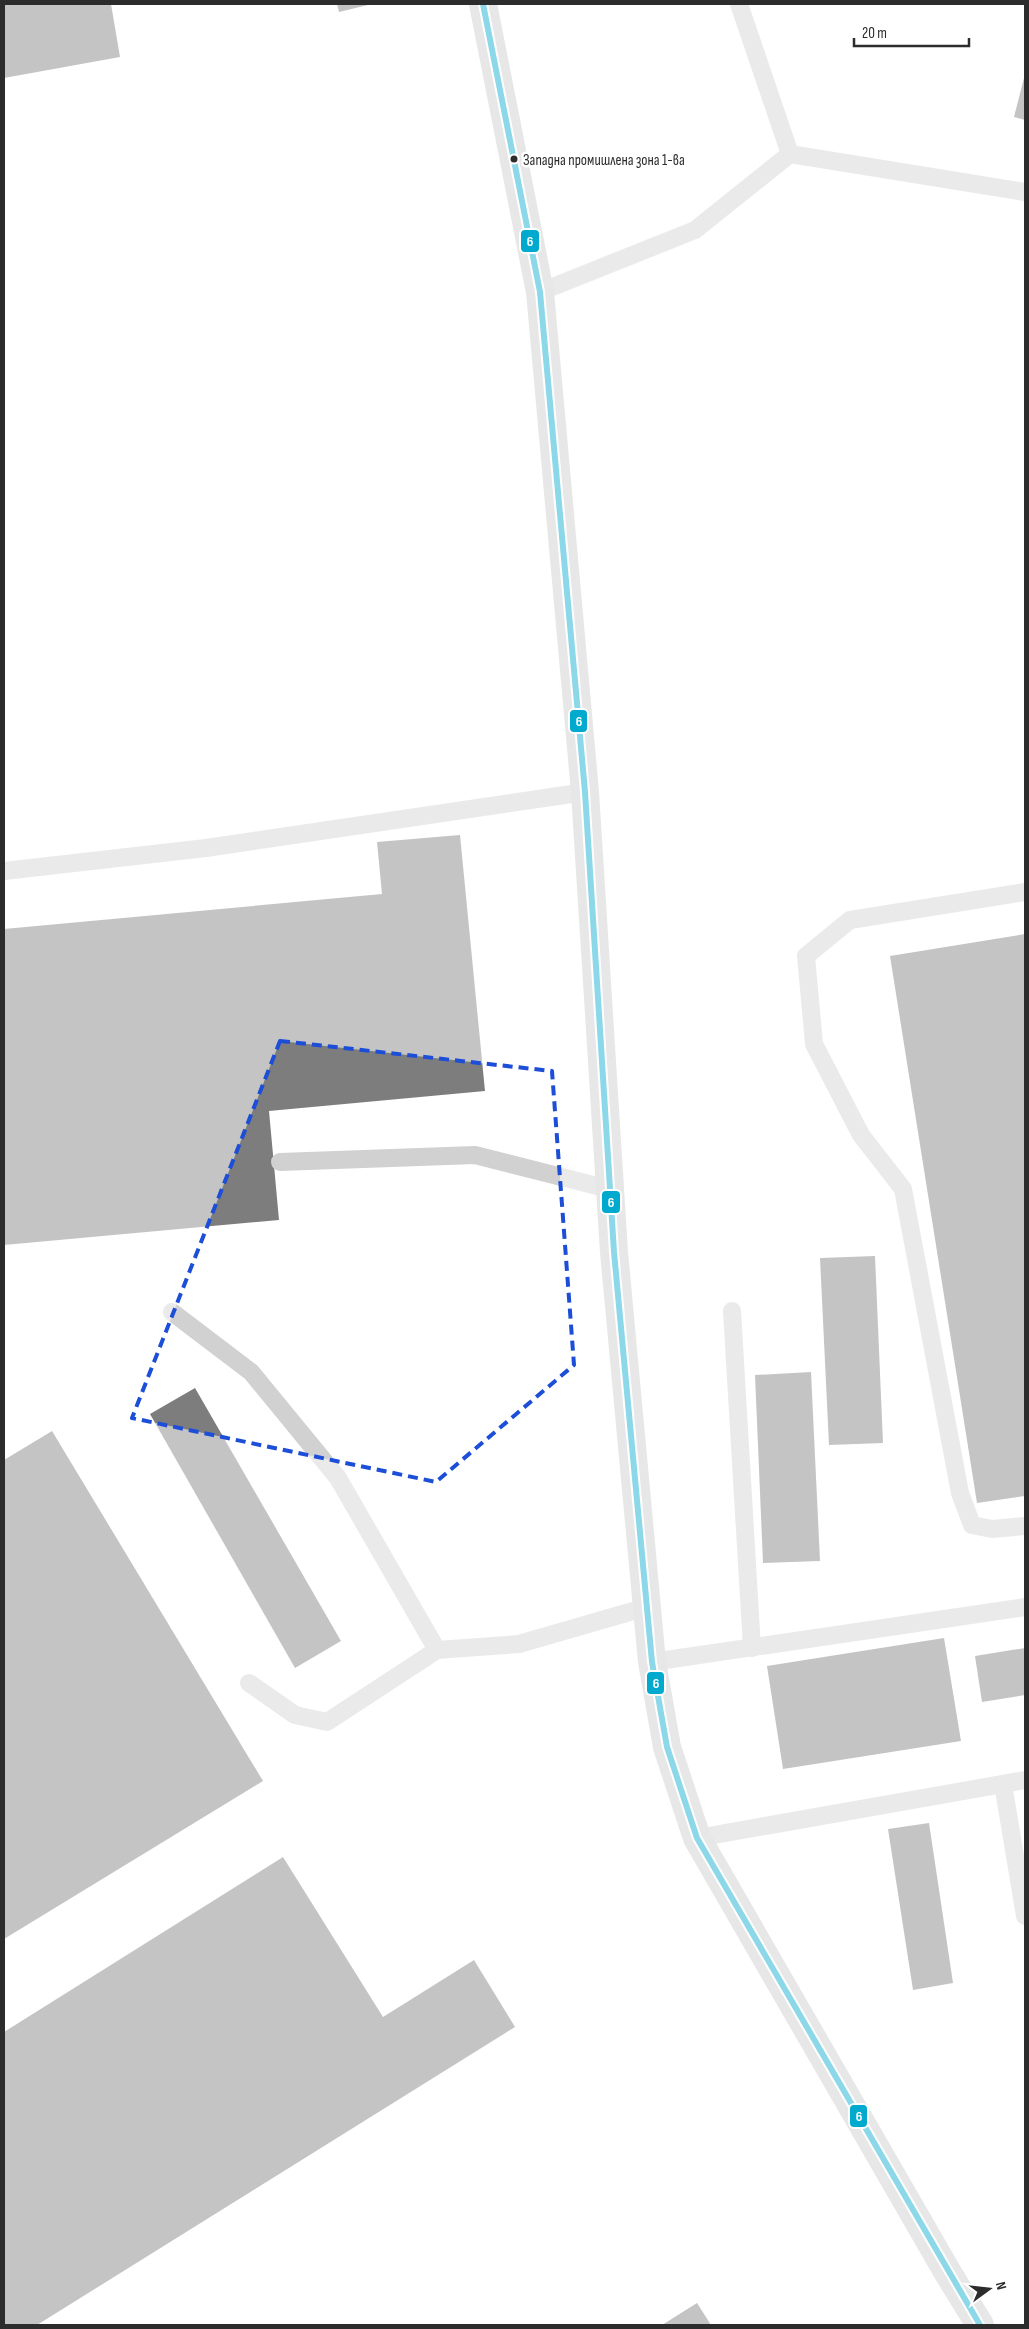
<svg xmlns="http://www.w3.org/2000/svg" width="1029" height="2329" font-family="'Sofia Sans Condensed',sans-serif">
  <style>
    .building { fill: #7d7d7d }
    .lines { fill: none; stroke-linecap: round; stroke-linejoin: round }
    .lane { stroke: #d1d1d1; stroke-width: 18 }
    .secondary { stroke: #cacaca; stroke-width: 28 }
    .bus-1-casing { stroke: #fff; stroke-width: 10 }
    .bus-1 { stroke: #00a9ce; stroke-width: 6 }
    .marked { fill: none; stroke: #1d4ed8; stroke-width: 4; stroke-dasharray: 10 6; stroke-linejoin: round }
    .bus-dot { fill: #2c2c2c; stroke: #fff; stroke-width: 2 }
    .labels { text-anchor: middle; stroke-width: 5; stroke-linejoin: round; paint-order: stroke }
    .bus-label { font-size: 15px; fill: #2c2c2c; stroke: #fff; text-anchor: start }
    .line-badge { stroke: #fff; stroke-width: 2 }
    .badge-label { font-size: 14px; text-anchor: middle; font-weight: bold; fill: #fff }
  </style>
  <rect width="100%" height="100%" fill="#fff"/>
  <g class="building">
    <path d="M4,4H111L120,57L4,78Z"/>
    <path d="M337,4H372L339,12Z"/>
    <path d="M1025,74V120L1014,117Z"/>
    <path d="M460,835L485,1091L269,1111L279,1220L4,1245V929L382,894L377,842Z"/>
    <path d="M1025,934V1496L977,1503L890,956Z"/>
    <path d="M875,1256L883,1443L829,1445L820,1258Z"/>
    <path d="M811,1372L820,1561L763,1563L755,1375Z"/>
    <path d="M195,1388L341,1641L295,1668L150,1414Z"/>
    <path d="M52,1431L263,1781L4,1939V1460Z"/>
    <path d="M944,1638L961,1741L783,1769L767,1666Z"/>
    <path d="M1025,1648V1695L982,1702L975,1656Z"/>
    <path d="M929,1823L953,1983L913,1990L888,1829Z"/>
    <path d="M283,1857L383,2017L474,1960L515,2027L37,2325H4V2032Z"/>
    <path d="M697,2303L711,2325H662Z"/>
  </g>
  <g class="lines">
    <g class="lane">
      <path d="M739,4L790,154"/>
      <path d="M540,292L695,230L790,154L1025,192"/>
      <path d="M4,871L206,848L585,792"/>
      <path d="M1025,892L850,920L806,956L814,1044L861,1135L903,1189L960,1493L972,1525L992,1529L1025,1526"/>
      <path d="M280,1162L475,1155L609,1189"/>
      <path d="M732,1311L752,1648"/>
      <path d="M172,1312L251,1372L338,1478L437,1650L519,1644L647,1607"/>
      <path d="M652,1662L1025,1607"/>
      <path d="M249,1683L295,1715L327,1722L437,1650"/>
      <path d="M1003,1784L1025,1916"/>
      <path d="M697,1838L1025,1780"/>
    </g>
    <path class="secondary" d="M483,4L540,292L585,792L614,1252L652,1662L667,1747L697,1838L948,2273L980,2325"/>
    <g class="bus-1-casing">
      <path id="bus-1" d="M483,4L540,292L585,792L614,1252L652,1662L667,1747L697,1838L980,2325"/>
    </g>
    <use href="#bus-1" class="bus-1"/>
  </g>
  <path d="M0 0H1029V2329H0ZM280,1041L552,1071L574,1365L436,1482L132,1418Z" fill="#fff" fill-opacity=".55" fill-rule="evenodd"/>
  <path class="marked" d="M280,1041L552,1071L574,1365L436,1482L132,1418Z"/>
  <circle class="bus-dot" cx="514" cy="159" r="4.5"/>
  <g class="labels">
    <g class="bus-label">
      <text x="523" y="165">Западна промишлена зона 1-ва</text>
    </g>
  </g>
  <g class="line-badge">
    <rect x="520" y="229" width="20" height="24" rx="5" fill="#00a9ce"/>
    <rect x="569" y="709" width="19" height="24" rx="5" fill="#00a9ce"/>
    <rect x="601" y="1190" width="20" height="24" rx="5" fill="#00a9ce"/>
    <rect x="646" y="1671" width="19" height="24" rx="5" fill="#00a9ce"/>
    <rect x="849" y="2104" width="19" height="24" rx="5" fill="#00a9ce"/>
  </g>
  <g class="badge-label">
    <text x="530" y="246">6</text>
    <text x="579" y="726">6</text>
    <text x="611" y="1207">6</text>
    <text x="656" y="1688">6</text>
    <text x="859" y="2121">6</text>
  </g>
  <rect width="1029" height="2329" fill="none" stroke="#2c2c2c" stroke-width="10"/>
  <g transform="translate(989 2289) rotate(75)" stroke="#ffffff" stroke-width="4" paint-order="stroke">
  <path d="M0-4L9 19L0 12L-9 19Z" fill="#2c2c2c"/>
  <text y="-8" font-size="14" font-weight="bold" text-anchor="middle" fill="#2c2c2c">N</text>
  </g>
  <path d="M854 38v8h115v-8" fill="none" stroke="#2c2c2c" stroke-width="2.5"/>
  <text x="862" y="38" font-size="15" fill="#2c2c2c" stroke="#ffffff" stroke-width="4" paint-order="stroke">20 m</text>
</svg>
